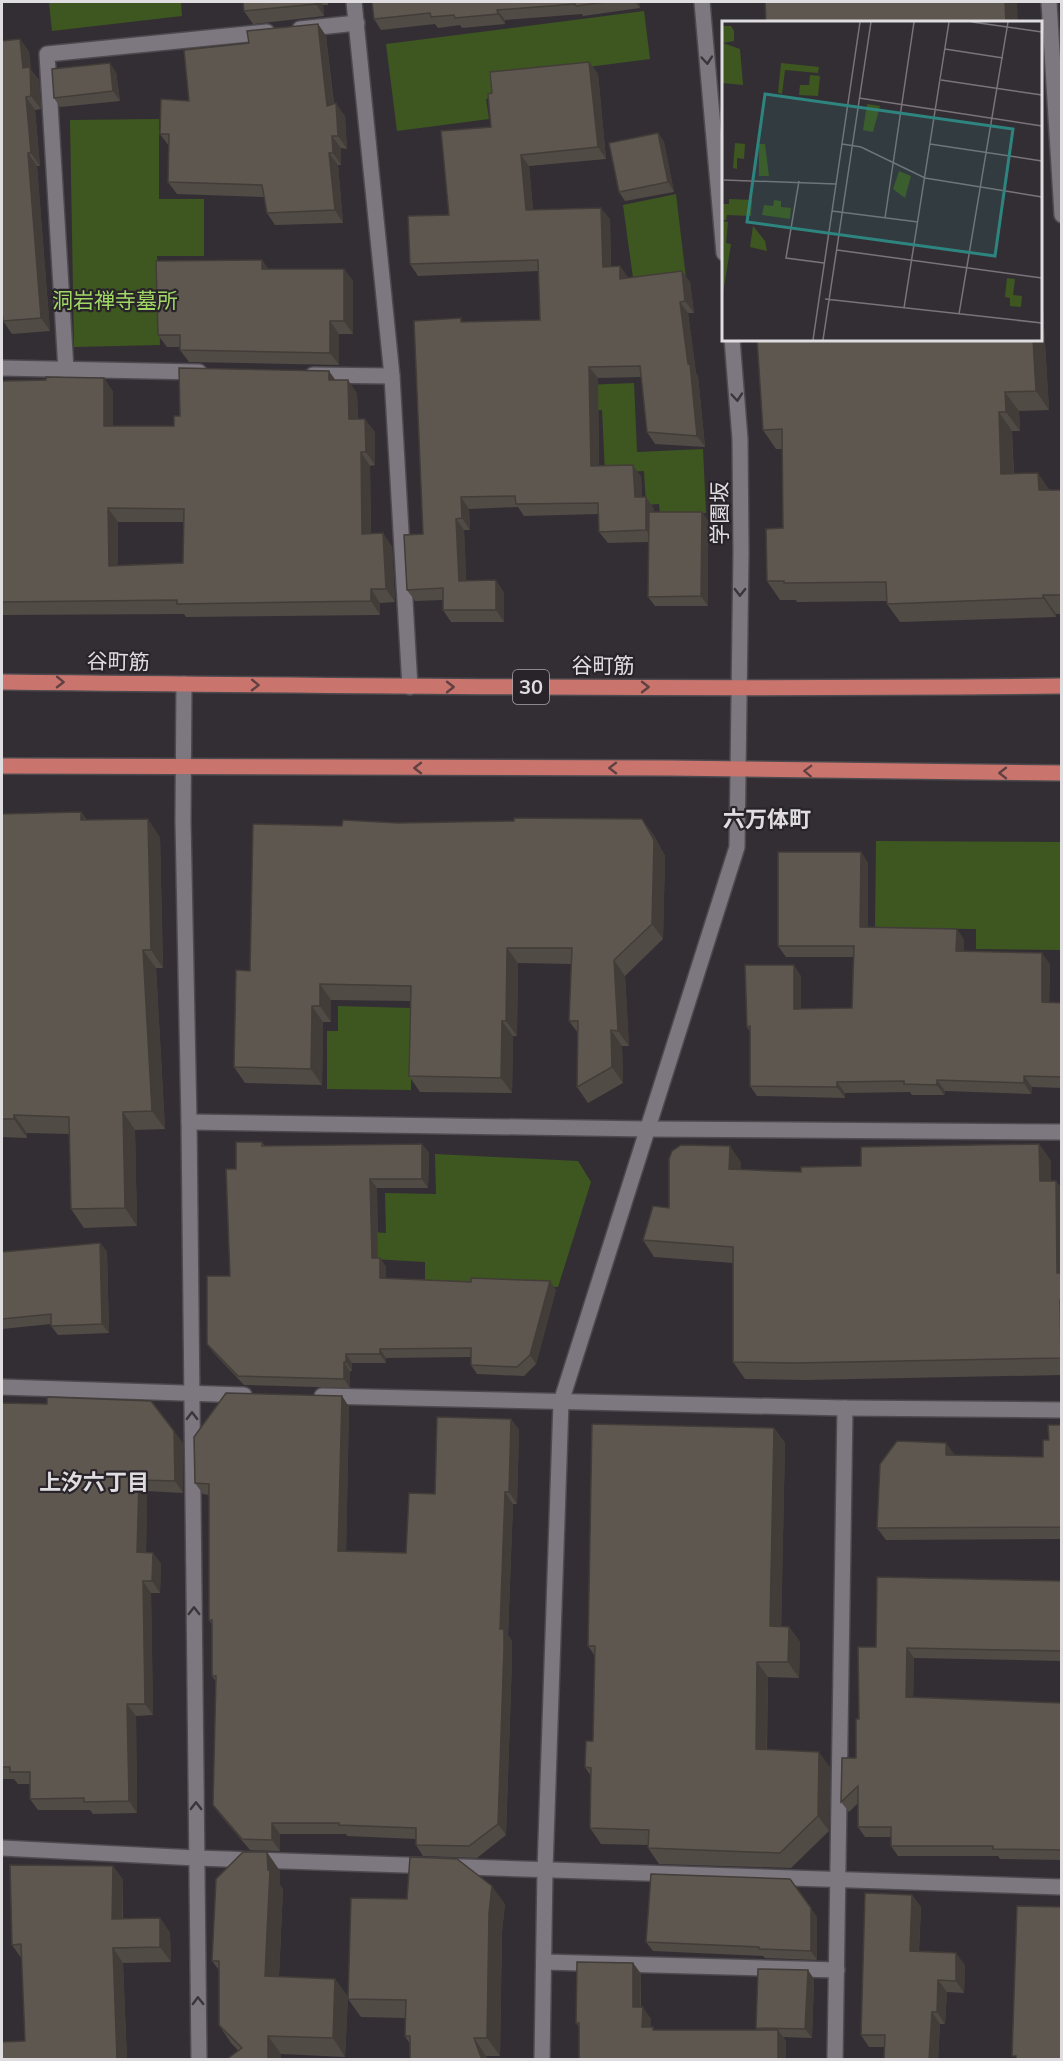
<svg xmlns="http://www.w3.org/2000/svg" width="1063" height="2061" font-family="Mulish,'Noto Sans JP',sans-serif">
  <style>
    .green { fill: #3e5720 }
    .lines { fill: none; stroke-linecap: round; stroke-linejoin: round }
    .minor-casing { stroke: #4d4a4f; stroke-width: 18 }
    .major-casing { stroke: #4d4a4f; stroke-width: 18 }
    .minor { stroke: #7d777f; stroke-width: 15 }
    .major { stroke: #c9756d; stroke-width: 15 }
    .wall { fill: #514b45; fill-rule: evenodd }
    .shaded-wall { fill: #423d38 }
    .building { fill: #5e5750; stroke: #423d38; stroke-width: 1.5; fill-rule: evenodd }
    .oneway { stroke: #3a353b }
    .oneway2 { stroke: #614041 }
    .labels { text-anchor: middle; stroke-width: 4.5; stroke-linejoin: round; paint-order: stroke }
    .shield { fill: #29242a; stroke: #a9a6aa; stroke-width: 1.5 }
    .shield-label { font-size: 20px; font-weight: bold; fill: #e0dde1 }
    .park-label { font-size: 21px; fill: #a1d763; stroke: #29242a }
    .street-label { font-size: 21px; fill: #e0dde1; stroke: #29242a }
    .neighbourhood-label { font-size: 22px; font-weight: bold; fill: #e0dde1; stroke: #29242a }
    .inset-road { fill: none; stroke: #787479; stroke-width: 1.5 }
    .view { fill: #2e857f; fill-opacity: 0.15; stroke: #2e857f; stroke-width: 3 }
    .inset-edge { fill: none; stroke: #e0dde1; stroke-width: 3 }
  </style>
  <rect width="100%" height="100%" fill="#332e34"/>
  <g class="green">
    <path d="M49,2H181L182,16L52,31Z"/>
    <path d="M644,11L650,59L494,79L495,97L486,99L489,119L397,131L386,44Z"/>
    <path d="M159,119V199H204V256H157L160,345L74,347L70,120Z"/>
    <path d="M676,194L686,278L634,285L623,205Z"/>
    <path d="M634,383L637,452L703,449L706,513L660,515L659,504L646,505L644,471L605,473L602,410L560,412L558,386Z"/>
    <path d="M876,841L1061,842V950L976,949V929L875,928Z"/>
    <path d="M338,1006L412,1008L411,1090L327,1089V1031H338Z"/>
    <path d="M435,1154L578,1161L591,1182L558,1287L425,1284V1262L373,1259L372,1232L386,1233L385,1193L436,1194Z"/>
  </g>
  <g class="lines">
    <g class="minor-casing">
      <g id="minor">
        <path d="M354,2L392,376L410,687"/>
        <path d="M702,2L724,253"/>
        <path d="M1049,2L1062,215"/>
        <path d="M300,29L357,23"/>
        <path d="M2,368L199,372"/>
        <path d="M66,370L47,54L267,32"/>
        <path d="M313,375L392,376"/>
        <path d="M184,684L183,821L189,1122L199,2060"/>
        <path d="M189,1122L648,1129L1062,1132"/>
        <path d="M2,1387L244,1395"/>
        <path d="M322,1396L845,1408L1062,1410"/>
        <path d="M2,1848L196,1858L1062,1887"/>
        <path d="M544,1962L837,1970"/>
        <path d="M542,2060L545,1870L561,1402L737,847L741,552L740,439L732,339"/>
        <path d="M835,2060L845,1408"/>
      </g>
    </g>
    <g class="major-casing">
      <g id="major">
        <path d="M2,682C355,686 708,690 1062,686"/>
        <path d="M2,766L669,768L1062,773"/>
      </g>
    </g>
    <use href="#minor" class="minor"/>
    <use href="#major" class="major"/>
  </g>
  <g class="wall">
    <path d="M243,2H328V5H323L324,16L253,24L244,11Z"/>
    <path d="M372,2H639L640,8L583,16L582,14L505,20V24L462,28L460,25L438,28L435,24L381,30L374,19Z"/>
    <path d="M318,24L326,36L334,104L345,116L347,149L341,148V165H338L343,223L275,225L267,213L264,197L177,194L168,182L169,146L160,134L189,101L249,43Z"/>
    <path d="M20,39L29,52L31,70L39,80L41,109L35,110L40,166H37L50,331L12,334L2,319V41Z"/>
    <path d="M589,62L598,74L606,159L529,166L533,209L610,219L611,267L620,266L628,278L690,282L694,313H688L696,373L698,376L705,447L655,444L647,432L641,377L598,378L599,466L633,465L641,477L642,497H646L654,509V512H702L708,521V606H655L648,597L649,542L608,543L599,532V514L524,516L518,507L469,509L470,530H464L466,581L504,592V622H451L443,610V600L415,601L407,590L423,534L463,322L540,320L539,271L418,276L410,264L449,215L491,127L492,93Z"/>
    <path d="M116,72L120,101L60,107L54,98Z"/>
    <path d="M658,133L664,142L674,192L625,201L619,192Z"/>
    <path d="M262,260L268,269H344L353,281V334H339V365L189,362L180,350V347H167L158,335Z"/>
    <path d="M1041,277L1049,410L1019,411L1020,431H1012L1014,474L1050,490H1062V614H1056V617L900,622L887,604V601L797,602L796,600H780L767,581L783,528L782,449H776L763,430L1041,339Z"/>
    <path d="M104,378L113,392V426H174L180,416L335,380L357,393L358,419L375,432V465L370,466L371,533H383L392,547L395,602L380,603V615L186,617L184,614L3,615L2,613V381ZM118,522H184L183,563L118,565Z"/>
    <path d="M81,812L87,820L160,837L163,968H156L165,1129L135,1130L137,1226L84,1228L71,1209L70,1134L27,1133V1138L2,1137V814Z"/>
    <path d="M653,834L665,856L663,939L625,976L629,1046H622L623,1083L588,1103L577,1087L578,1033L569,1021L571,964L518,963L517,1036H513L512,1093L420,1092L409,1076L411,1001L331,1000V1022H323L322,1085L245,1083L234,1067L250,971Z"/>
    <path d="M861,852L868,863V927L957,929L964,940V951L1050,964L1049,1002L1062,1003V1088L1032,1087L1031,1094L945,1091L944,1095H912L910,1092L845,1093V1098L757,1096L750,1086V1032L747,1027L801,976V1009L852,1008L853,957H786L778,946Z"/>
    <path d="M262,1142L265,1146L422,1144L429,1153L428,1188H377L378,1258H380L386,1267V1278L556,1290L536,1364L524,1376L477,1374L471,1365V1357L386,1358V1363H352V1371H350V1388L244,1385L213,1352L207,1344L230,1276Z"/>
    <path d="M1039,1144L1051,1161V1181H1056L1062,1189V1375L806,1380L745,1379L733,1362V1263L654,1257L643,1240L669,1208L741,1162V1169L801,1172L861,1166Z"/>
    <path d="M100,1243L107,1252L109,1333L58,1335L51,1326V1324L2,1329V1252Z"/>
    <path d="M342,1396L349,1407L346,1551L406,1553L435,1494L511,1419L519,1430L517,1504H513L508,1635L512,1641V1659L506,1835L477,1858L423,1856L416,1845V1839L347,1836L346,1834H280V1851L250,1850L221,1816L213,1805L216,1682L212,1676V1625L209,1620V1495L203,1494L195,1483Z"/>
    <path d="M2,1403L183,1443V1493L147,1491L146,1552L153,1553L161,1564L160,1593H151L153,1715L136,1716L137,1813L93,1814L90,1810H38L30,1799V1784H18L14,1779H2Z"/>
    <path d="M1062,1425V1539L886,1540L877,1528L955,1456L1043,1457L1049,1440Z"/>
    <path d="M774,1428L785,1443L781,1627H789L800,1642L799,1678L768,1677L767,1750L830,1767L829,1831L791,1868L659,1864L648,1848V1845L601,1844L590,1828L591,1776L585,1767L593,1741L595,1656L588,1646Z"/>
    <path d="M1062,1581V1661L914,1658L913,1697L1062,1703V1860L1000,1859L998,1856H898L891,1846V1837H865L858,1827V1803L849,1812L841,1802L856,1758L859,1719L876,1647Z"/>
    <path d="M113,1866L123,1880V1919L160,1918L170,1933L171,1962L123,1963L127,2060H2L25,2041L22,1959L12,1945Z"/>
    <path d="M280,1871V1885L283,1889L279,1977L335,1979L348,1997L345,2057L281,2054V2060H226L238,2050L231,2043L219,2025V1970L212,1961Z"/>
    <path d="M912,1895L921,1907L919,1952L965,1965L964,1993L947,1992L945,2024H940L938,2060H884L885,2047H869L861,2035Z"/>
    <path d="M505,1904L502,1931L500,2056H486L488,2060H410V2044L405,2036V2018L361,2017L348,1999Z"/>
    <path d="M817,1917V1960L765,1958L763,1956L653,1951L646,1942Z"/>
    <path d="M633,1963L641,1974V2007L651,2019L650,2027H653L655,2030H757L756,2028L814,1979L812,2038L783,2037L786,2041V2060H579V2027L576,2023Z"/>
  </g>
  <g class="shaded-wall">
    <path d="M315,2H320L323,5L324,16L316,4Z"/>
    <path d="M635,2H639L640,8Z"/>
    <path d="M1005,2H1017L1018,22H1006Z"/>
    <path d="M497,10L505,20V24L498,14Z"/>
    <path d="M318,24L326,36L335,118L327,106Z"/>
    <path d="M20,39L29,52L31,70L39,80L41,109L31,96L23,68Z"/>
    <path d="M589,62L598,74L606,159L598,147Z"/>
    <path d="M110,63L116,72L120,101L113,91Z"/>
    <path d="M26,97L35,110L40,166L31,153Z"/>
    <path d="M336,103L345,116L347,149L338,136Z"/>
    <path d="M658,133L664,142L674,192L668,182Z"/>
    <path d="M332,136L341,148V165L333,153Z"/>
    <path d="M28,153L37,166L50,331L41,318Z"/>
    <path d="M329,153L338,165L343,223L335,210Z"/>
    <path d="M521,155L529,166L534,221L526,210Z"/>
    <path d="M601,208L610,219L611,278L603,267Z"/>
    <path d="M262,260L271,273L262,269Z"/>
    <path d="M620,266L628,278L620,279Z"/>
    <path d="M344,269L353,281V334L344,321Z"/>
    <path d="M682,271L690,282L694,313L685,301Z"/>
    <path d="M1041,277L1049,410L1036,391L1033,339H1041Z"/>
    <path d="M680,302L688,313L696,373L698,376L705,447L697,436Z"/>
    <path d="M330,321L339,334V365L330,353Z"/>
    <path d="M589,367L598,378L599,478L591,466Z"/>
    <path d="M329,371L339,385L329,380Z"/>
    <path d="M104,378L113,392V439L104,426Z"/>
    <path d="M348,380L357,393L358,432L349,419Z"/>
    <path d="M1005,392L1019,411L1020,431L1006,412Z"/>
    <path d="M999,412L1012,431L1014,493L1001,474Z"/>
    <path d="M365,419L375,432V465L366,452Z"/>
    <path d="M361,452L370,466L371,547L362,534Z"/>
    <path d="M633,465L641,477L643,509L635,497Z"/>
    <path d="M1038,473L1051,492L1039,490Z"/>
    <path d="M461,497L469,509L470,530L462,518Z"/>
    <path d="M646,497L654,509V542L646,530Z"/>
    <path d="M108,508L118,522V579L109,566Z"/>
    <path d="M702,512L708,521V606L701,596Z"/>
    <path d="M456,519L464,530L467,592L459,581Z"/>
    <path d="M383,533L392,547L395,602L386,589Z"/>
    <path d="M496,580L504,592V622L496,610Z"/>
    <path d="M371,589L380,603V615L371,601Z"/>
    <path d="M1043,595L1056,614V617L1043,598Z"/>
    <path d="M81,812L93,830L81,820Z"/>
    <path d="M148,819L160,837L163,968L151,950Z"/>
    <path d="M642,819L653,834L665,856L663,939L652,924Z"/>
    <path d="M861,852L868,863V938L860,927Z"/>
    <path d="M957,929L964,940V962L956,951Z"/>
    <path d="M507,948L518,963L517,1036L506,1021Z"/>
    <path d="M143,950L156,968L165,1129L152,1111Z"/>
    <path d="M1042,953L1050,964L1049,1013L1042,1002Z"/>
    <path d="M614,960L625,976L629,1046L618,1031Z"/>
    <path d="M794,965L801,976V1020L794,1009Z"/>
    <path d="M320,984L331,1000V1022L320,1006Z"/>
    <path d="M312,1006L323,1022L322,1085L311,1069Z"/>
    <path d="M502,1021L513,1036L512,1093L501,1078Z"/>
    <path d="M611,1030L622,1046L623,1083L612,1067Z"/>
    <path d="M1024,1076L1032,1087L1031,1094L1024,1083Z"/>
    <path d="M937,1080L945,1091L944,1095L937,1085Z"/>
    <path d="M837,1082L845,1093V1098L837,1087Z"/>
    <path d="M123,1112L135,1130L137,1226L125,1208Z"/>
    <path d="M14,1115L27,1133V1138L14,1119Z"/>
    <path d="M422,1144L429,1153L428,1188L422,1179Z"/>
    <path d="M1039,1144L1051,1161V1198L1040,1181Z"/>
    <path d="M730,1146L741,1162V1185L729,1169Z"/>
    <path d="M370,1179L377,1188L378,1267L372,1258Z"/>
    <path d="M1056,1181L1062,1189V1279L1057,1273Z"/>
    <path d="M100,1243L107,1252L109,1333L102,1324Z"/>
    <path d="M380,1258L386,1267V1287L380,1278Z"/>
    <path d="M550,1281L556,1290L536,1364L530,1355Z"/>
    <path d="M1060,1300L1062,1302V1359L1061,1358Z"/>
    <path d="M380,1349L386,1358V1363L380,1354Z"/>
    <path d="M346,1354L352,1363V1371L346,1362Z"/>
    <path d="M344,1362L350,1371V1388L344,1379Z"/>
    <path d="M342,1396L349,1407L346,1562L338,1551Z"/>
    <path d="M511,1419L519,1430L517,1504L509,1492Z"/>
    <path d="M774,1428L785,1443L781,1642L770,1626Z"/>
    <path d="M174,1431L183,1443V1493L175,1481Z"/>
    <path d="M946,1443L955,1455H946Z"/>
    <path d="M139,1480L147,1491L146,1564L137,1552Z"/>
    <path d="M505,1492L513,1504L508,1635L512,1641V1659L506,1835L498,1824L500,1629Z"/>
    <path d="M153,1553L161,1564L160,1593L152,1581Z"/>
    <path d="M143,1581L151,1593L153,1715L145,1704Z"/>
    <path d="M789,1627L800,1642L799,1678L788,1662Z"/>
    <path d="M907,1648L914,1658L913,1707L906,1697Z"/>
    <path d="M757,1662L768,1677L766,1765L756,1749Z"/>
    <path d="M127,1704L136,1716L137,1813L129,1801Z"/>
    <path d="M819,1752L830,1767L829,1831L818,1816Z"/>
    <path d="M272,1823L280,1834V1851L272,1840Z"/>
    <path d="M267,1852L280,1871V1885L283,1889L278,1994L265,1976Z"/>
    <path d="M113,1866L123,1880L122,1934L112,1919Z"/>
    <path d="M492,1886L505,1904L502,1931L500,2056L487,2038L489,1913Z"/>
    <path d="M912,1895L921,1907L918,1963L910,1951Z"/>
    <path d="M811,1908L817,1917V1960L811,1951Z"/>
    <path d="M160,1918L170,1933L171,1962L160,1947Z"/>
    <path d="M113,1948L123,1963L127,2060L117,2059Z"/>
    <path d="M956,1953L965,1965L964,1993L956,1981Z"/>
    <path d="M633,1963L641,1974L640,2018L633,2007Z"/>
    <path d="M808,1970L814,1979L812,2038L805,2029Z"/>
    <path d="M335,1979L348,1997L345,2057L333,2038Z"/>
    <path d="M938,1980L947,1992L945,2024L937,2012Z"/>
    <path d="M643,2007L651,2019L650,2038L642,2027Z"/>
    <path d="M932,2012L940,2024L938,2060H929Z"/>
    <path d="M778,2030L786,2041V2060H778Z"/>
    <path d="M268,2036L281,2054V2060H268Z"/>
    <path d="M474,2038L486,2056L488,2060H482Z"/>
  </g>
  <g class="building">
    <path d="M243,2H315L316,4L244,11Z"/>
    <path d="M372,2H606L576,6L575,4L497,10L498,14L455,18L454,15L431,17L430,13L374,19Z"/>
    <path d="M765,2H1005L1006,22H766Z"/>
    <path d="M318,24L327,106L336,103L338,136H332L333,153H329L335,210L267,213L262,185L168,182L169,134H160L161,99L189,101L184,50L249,43L247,31Z"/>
    <path d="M20,39L23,68L30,67L31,96L26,97L31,153H28L41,318L3,321L2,311V41Z"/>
    <path d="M589,62L598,147L521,155L526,210L601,208L603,267L620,266V279L682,271L685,301L680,302L688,364H690L697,436L647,432L640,366L589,367L591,466L633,465L635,497H646V530L599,532L598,503L516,504L515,496L461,497L462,518L456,519L459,581L496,580V610H443V588L407,590L404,535L423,534L414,321L461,318V322L540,320L538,260L410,264L408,216L449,215L441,131L491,127L488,94L492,93L490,72Z"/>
    <path d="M110,63L113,91L54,98L52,69Z"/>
    <path d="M658,133L668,182L619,192L609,143Z"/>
    <path d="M262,260V269H344V321H330V353L180,350V335H158L156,261Z"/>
    <path d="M757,339H1033L1036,391L1005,392L1006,412H999L1001,474L1038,473L1039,490H1062V595H1043V598L887,604L886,582L784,583V581H767L766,529L783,528L782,429L763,430Z"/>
    <path d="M179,368L329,371V380H348L349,419H365L366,452H361L362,534L383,533L386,589H371V601L177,604V600L2,602V381L46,380V377L104,378V426H174V416H180ZM108,508L184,509L183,563L109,566Z"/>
    <path d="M649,512H702L701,596L648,597Z"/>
    <path d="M81,812V820L148,819L151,950H143L152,1111L123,1112L125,1208L71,1209L69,1117L14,1115V1119H2V814Z"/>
    <path d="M514,818L642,819L654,840L652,924L614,960L618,1031L611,1030L612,1067L577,1087L578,1021H569L572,948H507L506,1021H502L501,1078L409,1076L411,986L320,984V1006H312L311,1069L234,1067L236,970L250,971L253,824L342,826L343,820L398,823L514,821Z"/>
    <path d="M778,852H861L860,927L957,929L956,951L1042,953V1002L1062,1003V1077L1024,1076V1083L937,1080V1085L904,1084V1081L837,1082V1087L750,1086V1026L747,1027L745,965H794V1009L852,1008L854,946H778Z"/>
    <path d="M236,1142H262V1146L422,1144V1179H370L372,1258H380V1278L471,1282V1278L550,1281L530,1355L517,1367L471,1365V1348L380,1349V1354H346V1362H344V1379L238,1376L207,1344V1276H230L226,1169H236Z"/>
    <path d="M1039,1144L1040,1181H1056L1057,1273H1062V1300H1060L1061,1358L795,1363L733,1362V1247L643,1240L653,1206L669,1208V1159L672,1151L681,1145L730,1146L729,1169L801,1172V1167L861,1166V1147Z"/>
    <path d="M100,1243L102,1324L51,1326V1314L2,1319V1252Z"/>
    <path d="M226,1393L342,1396L338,1551L406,1553L409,1493L435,1494L437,1417L511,1419L509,1492H505L500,1629H504V1648L498,1824L469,1846L416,1845V1828L339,1825V1823H272V1840L242,1839L213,1805L216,1676H212V1620H209V1484L195,1483L194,1437Z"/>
    <path d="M47,1397L151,1401L174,1431L175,1481L139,1480L137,1552L153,1553L152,1581H143L145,1704H127L129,1801L84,1802V1798L30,1799V1772H10V1767H2V1403L47,1404Z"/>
    <path d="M592,1424L774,1428L770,1626L789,1627L788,1662H757L756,1749L819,1752L818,1816L780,1853L648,1848L649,1830L590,1828L591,1768L585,1767L586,1741H593L595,1646H588Z"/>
    <path d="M1048,1425H1062V1527L877,1528L880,1464L897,1441L946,1443V1455L1043,1457V1440H1049Z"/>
    <path d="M877,1577L1062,1581V1651L907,1648L906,1697L1062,1703V1850L993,1849V1846H891V1827H858V1786L841,1802L842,1758H856V1719H859L858,1647H876Z"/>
    <path d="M243,1852H267L268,1870H270L265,1976L335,1979L333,2038L268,2036V2060H226L242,2048L219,2025V1961H212L216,1879Z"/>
    <path d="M410,1857L457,1859L492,1886L489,1913L487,2038H474L482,2060H410V2036H405L406,2000L348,1999L351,1898L407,1899Z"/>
    <path d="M10,1865L113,1866L112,1919L160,1918V1947L113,1948L117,2059L2,2060V2042L25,2041L21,1944L12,1945Z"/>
    <path d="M651,1874L790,1879L811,1908V1951L759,1949V1947L646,1942Z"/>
    <path d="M865,1893L912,1895L910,1951L956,1953V1981L938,1980L937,2012H932L929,2060H884L885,2035H861Z"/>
    <path d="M1017,1906L1062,1907V2060H1016V2056H1012Z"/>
    <path d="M577,1962L633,1963V2007H643L642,2027H653V2030H778V2060H579V2023H576Z"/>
    <path d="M758,1969L808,1970L805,2029L756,2028Z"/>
  </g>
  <defs><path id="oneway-chevron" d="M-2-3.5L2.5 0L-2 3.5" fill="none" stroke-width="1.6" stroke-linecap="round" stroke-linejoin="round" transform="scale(1.5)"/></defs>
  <g class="oneway">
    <use href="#oneway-chevron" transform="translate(707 60) rotate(85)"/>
    <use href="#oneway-chevron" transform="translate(737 397) rotate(85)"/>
    <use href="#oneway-chevron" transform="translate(740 592) rotate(91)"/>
    <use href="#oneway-chevron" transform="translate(192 1416) rotate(-90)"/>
    <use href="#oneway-chevron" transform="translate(194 1611) rotate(-90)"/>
    <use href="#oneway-chevron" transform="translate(196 1806) rotate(-90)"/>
    <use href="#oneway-chevron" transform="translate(198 2001) rotate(-91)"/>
  </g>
  <g class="oneway2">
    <use href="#oneway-chevron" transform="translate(60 682) rotate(1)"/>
    <use href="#oneway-chevron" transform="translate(255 685) rotate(1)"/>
    <use href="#oneway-chevron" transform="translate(450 687)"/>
    <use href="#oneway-chevron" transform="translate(645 687)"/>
    <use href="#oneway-chevron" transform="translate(418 768) rotate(-180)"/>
    <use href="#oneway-chevron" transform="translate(613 768) rotate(-180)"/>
    <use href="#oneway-chevron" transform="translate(808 771) rotate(-178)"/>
    <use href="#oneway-chevron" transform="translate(1003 773) rotate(-180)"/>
  </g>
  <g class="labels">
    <rect class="shield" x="513" y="670" width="36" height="34" rx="4.5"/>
    <g class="shield-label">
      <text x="531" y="694">30</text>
    </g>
    <g class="park-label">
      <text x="115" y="308">洞岩禅寺墓所</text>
    </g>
    <g class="street-label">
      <text transform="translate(720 513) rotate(-90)" y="7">学園坂</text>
      <text transform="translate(118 662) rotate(1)" y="7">谷町筋</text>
      <text x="603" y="673">谷町筋</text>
    </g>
    <g class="neighbourhood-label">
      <text x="767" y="827">六万体町</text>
      <text x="94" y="1490">上汐六丁目</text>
    </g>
  </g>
  <g transform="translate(722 21)">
    <rect width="320" height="320" fill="#332e34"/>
    <path d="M0,5H9L12,10V20L1,22L18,28L21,64L0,62ZM59,42L97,46L96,52L63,49L60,73L56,72ZM88,54L98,55L96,75L77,74L78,64H87ZM145,83L158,85L151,111L141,109ZM13,122L23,123L22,138L15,137V148L11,147ZM37,123H43L47,155H37ZM177,150L189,155L183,177L171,168ZM7,178L30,179L29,195L5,194L4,199H0V183H7ZM52,179L59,180V186L69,187L68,198L40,194L42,184L51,185ZM0,200L6,201L4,222L9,223L1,272ZM31,205L43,220L45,230L28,226ZM285,257L293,258L291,274L300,275L299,286L288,285V277L283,276Z" fill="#3e5720"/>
    <path class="inset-road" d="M250,1L320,11M223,28L281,37M219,59L320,74M137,77L320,105M120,123L139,126L203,157L320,176M208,123L320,140M2,159L114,163M77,160L64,237L102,242M110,190L196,201M163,197L192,1M115,229L320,257M103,278L320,302M182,287L227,1M237,293L286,1M91,319L138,1M101,319L149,1"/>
    <path class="view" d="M43,73L291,108L273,235L25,201Z"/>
    <rect width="320" height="320" class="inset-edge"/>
  </g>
  <rect width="1063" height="2061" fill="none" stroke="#e0dde1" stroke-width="6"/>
</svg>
